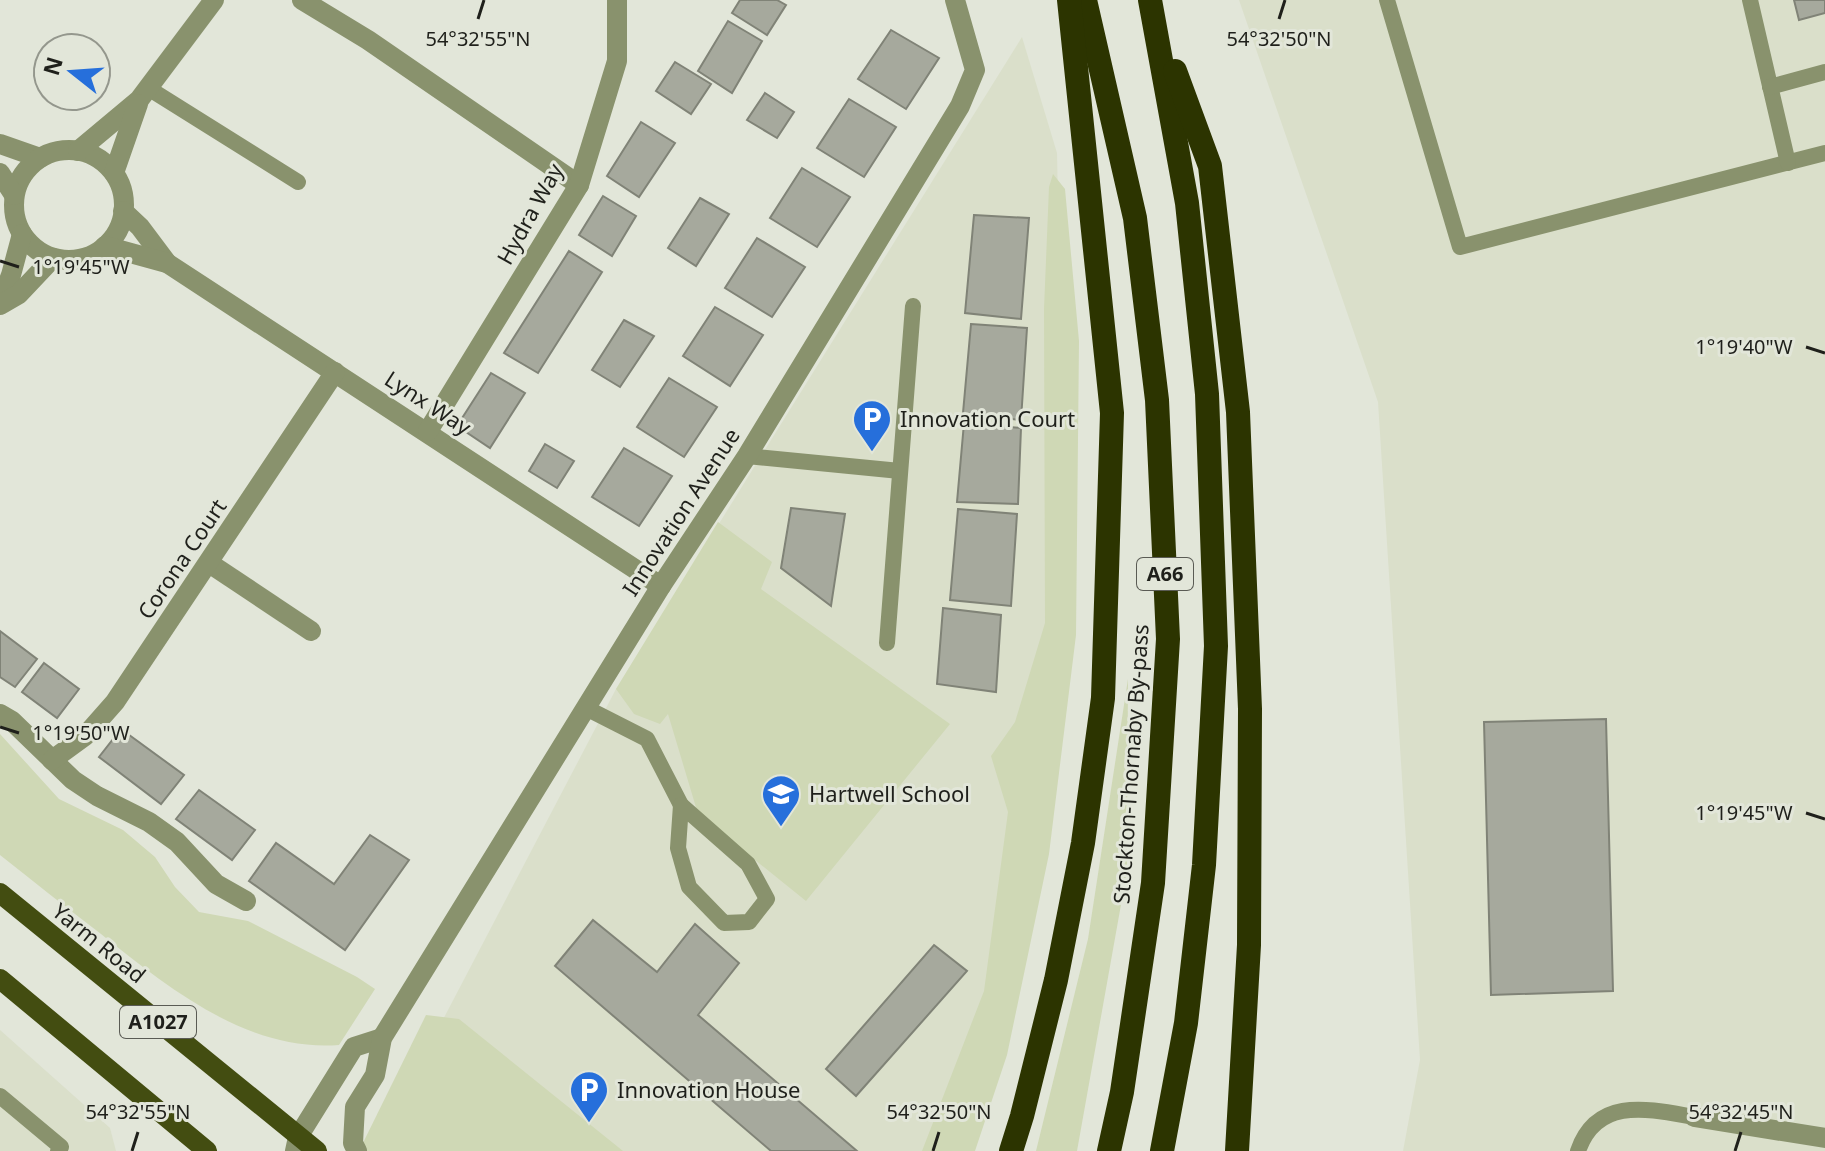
<svg xmlns="http://www.w3.org/2000/svg" width="1825" height="1151" font-family="'Noto Sans',sans-serif">
  <style>
    .built { fill: #dadfca }
    .green { fill: #cfd8b5 }
    .building { fill: #a6a99d; stroke: #808377; stroke-width: 2 }
    .lines { fill: none; stroke-linecap: round; stroke-linejoin: round }
    .lane { stroke: #89926d; stroke-width: 16 }
    .street { stroke: #89926d; stroke-width: 20 }
    .primary { stroke: #434d11; stroke-width: 20 }
    .highway { stroke: #2c3400; stroke-width: 24 }
    .ticks { fill: none; stroke: #1f201b; stroke-width: 3 }
    .labels { text-anchor: middle; stroke-width: 6; stroke-linejoin: round; paint-order: stroke }
    .shield { fill: #e2e6d9; stroke: #5a5b54; stroke-width: 2 }
    .shield-label { font-size: 20px; font-weight: bold; fill: #1f201b }
    .street-label { font-size: 22px; fill: #1f201b; stroke: #e2e6d9 }
    .poi-label { font-size: 22px; fill: #1f201b; stroke: #e2e6d9; text-anchor: start }
    .ticks-label { font-size: 20px; text-anchor: middle; fill: #1f201b; stroke: #e2e6d9; stroke-width: 6; stroke-linejoin: round; paint-order: stroke }
  </style>
  <rect width="100%" height="100%" fill="#e2e6d9"/>
  <g class="built">
    <path d="M1239,0H1825V1151H1403L1420,1060L1378,402Z"/>
    <path d="M1022,37L1057,153L1062,393L1052,604L1009,904L940,1151H405L392,1117L616,689Z"/>
    <path d="M0,1030L110,1128L116,1151H0Z"/>
  </g>
  <g class="green">
    <path d="M1053,174L1065,189L1079,341L1076,635L1049,854L1007,1055L975,1151H922L984,991L1008,812L991,756L1015,722L1045,623L1044,309L1049,187Z"/>
    <path d="M718,522L772,562L761,589L950,724L806,901L698,814L668,714L660,724L634,714L616,689Z"/>
    <path d="M1128,679L1127,871L1077,1151H1036L1088,939Z"/>
    <path d="M0,734L59,799L123,830L155,857L175,887L199,912L248,921L357,977L375,989L339,1045C247,1052 169,988 101,934C67,908 34,882 0,855Z"/>
    <path d="M426,1015L459,1019L623,1151H359Z"/>
  </g>
  <g class="building">
    <path d="M740,0H777L786,5L767,35L732,13Z"/>
    <path d="M1794,0H1825V13L1799,20Z"/>
    <path d="M728,21L762,41L732,93L698,71Z"/>
    <path d="M891,30L939,58L906,109L858,79Z"/>
    <path d="M675,62L711,84L691,114L656,91Z"/>
    <path d="M765,93L794,112L777,138L747,120Z"/>
    <path d="M849,99L896,127L864,177L817,148Z"/>
    <path d="M641,122L675,143L639,197L607,176Z"/>
    <path d="M802,168L850,197L817,247L770,218Z"/>
    <path d="M603,196L636,216L612,256L579,235Z"/>
    <path d="M700,198L729,214L696,266L668,248Z"/>
    <path d="M974,215L1029,218L1021,319L965,313Z"/>
    <path d="M757,238L805,267L772,317L725,288Z"/>
    <path d="M569,251L602,272L538,373L504,353Z"/>
    <path d="M715,307L763,335L730,386L683,356Z"/>
    <path d="M624,320L654,336L620,387L592,370Z"/>
    <path d="M971,324L1027,328L1021,420L963,413Z"/>
    <path d="M491,373L525,393L490,448L457,426Z"/>
    <path d="M669,378L717,407L684,457L637,427Z"/>
    <path d="M964,423L1021,428L1018,504L957,502Z"/>
    <path d="M545,444L574,461L557,488L529,471Z"/>
    <path d="M624,448L672,476L639,526L592,497Z"/>
    <path d="M791,508L845,514L831,606L781,568Z"/>
    <path d="M958,509L1017,514L1011,606L950,600Z"/>
    <path d="M943,608L1001,615L996,692L937,684Z"/>
    <path d="M0,631L37,659L15,687L0,677Z"/>
    <path d="M44,663L79,689L57,718L22,692Z"/>
    <path d="M1606,719L1613,991L1491,995L1484,722Z"/>
    <path d="M121,729L184,775L161,804L99,757Z"/>
    <path d="M199,790L255,830L232,860L176,819Z"/>
    <path d="M370,835L409,860L345,950L249,881L276,843L334,884Z"/>
    <path d="M593,920L657,972L695,924L739,963L698,1015L857,1151H771L555,966Z"/>
    <path d="M934,945L967,971L856,1096L826,1069Z"/>
  </g>
  <g class="lines">
    <g class="lane">
      <path d="M1387,0L1460,247L1825,153"/>
      <path d="M1750,0L1788,163"/>
      <path d="M1770,87L1825,72"/>
      <path d="M148,88L298,182"/>
      <path d="M747,456L900,471"/>
      <path d="M887,643L913,306"/>
      <path d="M586,708L647,739L681,805"/>
      <path d="M681,805L748,864L767,899L749,922L724,923L689,887L678,848Z"/>
      <path d="M0,1096L61,1147L58,1151"/>
      <path d="M1578,1151C1597,1096 1649,1109 1694,1117"/>
    </g>
    <g class="street">
      <path d="M302,0L368,40L579,185"/>
      <path d="M0,144L40,158"/>
      <circle cx="69" cy="205" r="55"/>
      <path d="M78,151L139,100L214,0"/>
      <path d="M0,173L14,195"/>
      <path d="M114,173L138,104"/>
      <path d="M123,211L140,227L167,263"/>
      <path d="M105,246L167,263L661,586"/>
      <path d="M0,303L11,275L22,234"/>
      <path d="M0,305L19,294L53,258"/>
      <path d="M428,431L579,185L617,61V0"/>
      <path d="M209,563L311,631"/>
      <path d="M0,714L12,721L73,780L97,796L149,822L177,842L216,884L246,901"/>
      <path d="M52,760L85,736L115,702L335,372"/>
      <path d="M1694,1117L1825,1138"/>
      <path d="M295,1151L298,1137L354,1047L382,1038"/>
      <path d="M357,1151L353,1143L355,1107L375,1075L382,1038L661,586L747,456L960,106L975,70L955,0"/>
    </g>
    <g class="primary">
      <path d="M0,893L317,1151"/>
      <path d="M0,979L207,1151"/>
    </g>
    <g class="highway">
      <path d="M1085,0L1135,218L1157,400L1168,639L1153,883L1122,1092L1109,1151"/>
      <path d="M1150,0L1187,203L1207,394L1216,646L1204,865L1186,1023L1162,1151"/>
      <path d="M1175,71L1210,166L1238,412L1250,709L1249,945L1237,1151"/>
      <path d="M1011,1151L1022,1116L1056,980L1083,843L1103,698L1112,413L1069,0"/>
    </g>
  </g>
  <path class="ticks" d="M478,19L484,0M1279,19L1285,0M0,261L19,267M1806,347L1825,353M0,727L19,733M1806,813L1825,819M132,1151L138,1132M933,1151L939,1132M1735,1151L1741,1132"/>
  <defs>
    <g id="parking-pin" transform="scale(2)"><path d="M0 17L-7.5 6A9.5 9.5 0 1 1 7.5 6Z" fill="#266fdb" stroke="#e2e6d9"/><path d="M-3.5-5.5H1a3.5 3.5 0 0 1 0 7H-1V5.5H-3.5ZM-1-3.4V-.6H.8a1.4 1.4 0 0 0 0-2.8Z" fill="#fff"/></g>
    <g id="school-pin" transform="scale(2)"><path d="M0 17L-7.5 6A9.5 9.5 0 1 1 7.5 6Z" fill="#266fdb" stroke="#e2e6d9"/><path d="M0-5L7-2L0 1L-7-2ZM-4 1L0 2.5L4 1V4Q0 6-4 4Z" fill="#fff"/></g>
  </defs>
  <g fill-rule="evenodd">
    <use href="#parking-pin" x="872" y="419"/>
    <use href="#school-pin" x="781" y="794"/>
    <use href="#parking-pin" x="589" y="1090"/>
  </g>
  <g class="labels">
    <g class="shield">
      <rect x="1137" y="558" width="56" height="32" rx="6"/>
      <rect x="120" y="1006" width="76" height="32" rx="6"/>
    </g>
    <g class="shield-label">
      <text x="1165" y="581">A66</text>
      <text x="158" y="1029">A1027</text>
    </g>
    <g class="street-label">
      <text transform="translate(530 214) rotate(-61)" y="8">Hydra Way</text>
      <text transform="translate(428 403) rotate(33)" y="8">Lynx Way</text>
      <text transform="translate(681 512) rotate(-57)" y="8">Innovation Avenue</text>
      <text transform="translate(182 559) rotate(-56)" y="8">Corona Court</text>
      <text transform="translate(1131 764) rotate(-86)" y="8">Stockton-Thornaby By-pass</text>
      <text transform="translate(99 943) rotate(39)" y="8">Yarm Road</text>
    </g>
    <g class="poi-label">
      <text x="900" y="427">Innovation Court</text>
      <text x="809" y="802">Hartwell School</text>
      <text x="617" y="1098">Innovation House</text>
    </g>
  </g>
  <g class="ticks-label">
    <text x="478" y="46">54°32'55"N</text>
    <text x="1279" y="46">54°32'50"N</text>
    <text x="81" y="274">1°19'45"W</text>
    <text x="1744" y="354">1°19'40"W</text>
    <text x="81" y="740">1°19'50"W</text>
    <text x="1744" y="820">1°19'45"W</text>
    <text x="138" y="1119">54°32'55"N</text>
    <text x="939" y="1119">54°32'50"N</text>
    <text x="1741" y="1119">54°32'45"N</text>
  </g>
  <g transform="translate(72 72) rotate(287)"><circle r="38" fill="#e2e6d9" stroke="#94978d" stroke-width="2"/>
  <path d="M0-6L14 30L0 20L-14 30Z" fill="#266fdb"/>
  <text y="-12" font-size="22" font-weight="bold" text-anchor="middle" fill="#1f201b">N</text>
  </g>
</svg>
